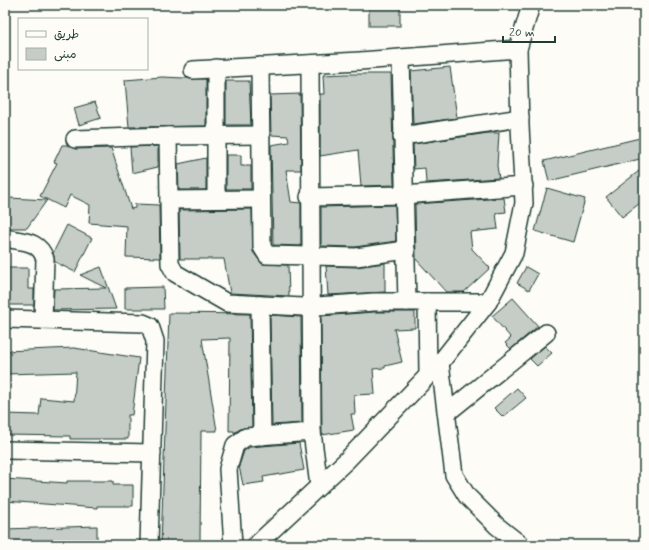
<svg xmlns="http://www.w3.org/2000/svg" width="649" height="550" font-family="Mynerve,'Playpen Sans Arabic',sans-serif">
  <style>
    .building { fill: #c6cdc7; stroke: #1f3d34 }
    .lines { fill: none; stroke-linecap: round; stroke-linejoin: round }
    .street-casing { stroke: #1f3d34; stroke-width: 20 }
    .street { stroke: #fdfcf7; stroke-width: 17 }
  </style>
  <rect width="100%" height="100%" fill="#fdfcf7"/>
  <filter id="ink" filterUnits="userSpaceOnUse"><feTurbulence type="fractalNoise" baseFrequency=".025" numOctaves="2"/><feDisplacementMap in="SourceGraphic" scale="8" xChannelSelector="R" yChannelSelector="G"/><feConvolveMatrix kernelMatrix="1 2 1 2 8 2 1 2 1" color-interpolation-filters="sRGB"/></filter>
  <g filter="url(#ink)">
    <g class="building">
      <rect x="369" y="5" width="31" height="21"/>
      <path d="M450,67L457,118L413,124L411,71Z"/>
      <path d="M346,74H391L394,185L361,186L358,150L320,156V94H324L323,75Z"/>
      <path d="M162,77L206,79V126L129,127L125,80Z"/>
      <path d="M226,81H249L251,125H226Z"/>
      <path d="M300,94L301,170H286L291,202L301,203V246L273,245L271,145L289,142L288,136L271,135L270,95Z"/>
      <path d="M95,102L101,118L79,125L74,108Z"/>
      <path d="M488,133H499L497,166L499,178L426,183L425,168L414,169L413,144Z"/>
      <path d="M644,137V158L549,181L544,161Z"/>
      <path d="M62,145H67L75,149L111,148L131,209L135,208V204L159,205L160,258L126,257L127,226L89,223L90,205L70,195L64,208L40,196L57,163L54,162Z"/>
      <path d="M158,146V167L132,173L130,147Z"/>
      <path d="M226,155H241V166H251V189H226Z"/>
      <path d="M206,158V190H179L178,164Z"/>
      <path d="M644,167V200L622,217L606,197Z"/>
      <path d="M547,188L585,199L573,242L535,231Z"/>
      <path d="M9,198L47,200L27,228H5V204Z"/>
      <path d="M504,198L506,212L496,213L498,229L470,232L472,249L490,268L464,292H446L416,259L415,204Z"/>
      <path d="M395,205L396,241L355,247L321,246V207Z"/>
      <path d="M252,209L253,252L262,264L288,265L289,296L230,293L224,259H180L179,210Z"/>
      <path d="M67,225L92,238L75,272L55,262L53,253Z"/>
      <path d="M385,263V292L328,295L326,266L356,267Z"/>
      <path d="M101,267L116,309L53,310L54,289L106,288L80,275Z"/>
      <path d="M526,267L538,274L529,290L517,283Z"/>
      <path d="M5,268H28V289H34V305H5Z"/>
      <path d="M163,287L164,309H125V288Z"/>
      <path d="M513,298L538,326L511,349L505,343L511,338L492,316Z"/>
      <path d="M374,312H415V328L394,329L402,362L385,366V368L373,369L375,394L354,395L355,414H351L354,430L322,435L321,316Z"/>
      <path d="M169,313L250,314L252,427L240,429L234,433V431H229L230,338L202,339L217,431H201L200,541H184L183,545H161Z"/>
      <path d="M270,315L301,317L302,423L272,425Z"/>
      <path d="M545,346L552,353L537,366L530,359Z"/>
      <path d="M74,348L139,358L132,415H128V439H70V436L5,435V414L39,415L41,398L74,401L76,372L5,374V351Z"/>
      <path d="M517,388L526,398L503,417L494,408Z"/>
      <path d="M299,443L304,470L263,477L264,482L243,485L239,466L244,451L250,447Z"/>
      <path d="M5,479L67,483V481H113V485H133V506H97V508L5,501Z"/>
      <path d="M97,526V543L6,545L5,529Z"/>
    </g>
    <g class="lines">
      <g class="street-casing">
        <g id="street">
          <path d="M401,58L407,302"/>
          <path d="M260,66L262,247L267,255L356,257L406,250"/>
          <path d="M216,68V199"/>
          <path d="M193,70L360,61L518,49"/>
          <path d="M168,136L261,135"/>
          <path d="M402,136L520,118"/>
          <path d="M75,139L168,136L170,264L175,273L227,303L303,307L374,302H488"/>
          <path d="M309,197L403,195L524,186"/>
          <path d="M169,200L261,199"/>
          <path d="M5,238C23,242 39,240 45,259L43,320"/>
          <path d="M427,302L428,374"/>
          <path d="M260,305L262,436"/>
          <path d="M5,319L143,323L150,326L155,341L149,545"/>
          <path d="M440,363L454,475L467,496L497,526L521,545"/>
          <path d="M447,413L546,333"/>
          <path d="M312,432L319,486"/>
          <path d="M5,450L152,453"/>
          <path d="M233,545L228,469L235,445L246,437L312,432L310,64"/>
          <path d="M256,545L346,461L440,363L488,302L514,253L524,203L520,126L518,49L531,5"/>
        </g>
      </g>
      <use href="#street" class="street"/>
    </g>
  </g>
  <rect width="649" height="550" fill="none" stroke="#fdfcf7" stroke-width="20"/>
  <rect x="10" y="10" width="629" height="530" fill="none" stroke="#1f3d34" stroke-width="1.5" filter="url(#ink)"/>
  <rect x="18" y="18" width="130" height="52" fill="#fdfcf7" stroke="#a4b0a9"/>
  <rect x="26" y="31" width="20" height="6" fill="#fdfcf7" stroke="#a4b0a9"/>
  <text x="54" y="38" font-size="12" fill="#1f3d34">طريق</text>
  <rect x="26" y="48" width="20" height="12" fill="#c6cdc7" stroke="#a4b0a9"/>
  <text x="54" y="58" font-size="12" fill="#1f3d34">مبنى</text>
  <path d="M503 36v6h52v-6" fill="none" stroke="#1f3d34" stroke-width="2"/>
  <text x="509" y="36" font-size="12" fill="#1f3d34" stroke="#fdfcf7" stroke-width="3" paint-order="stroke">20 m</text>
</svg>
